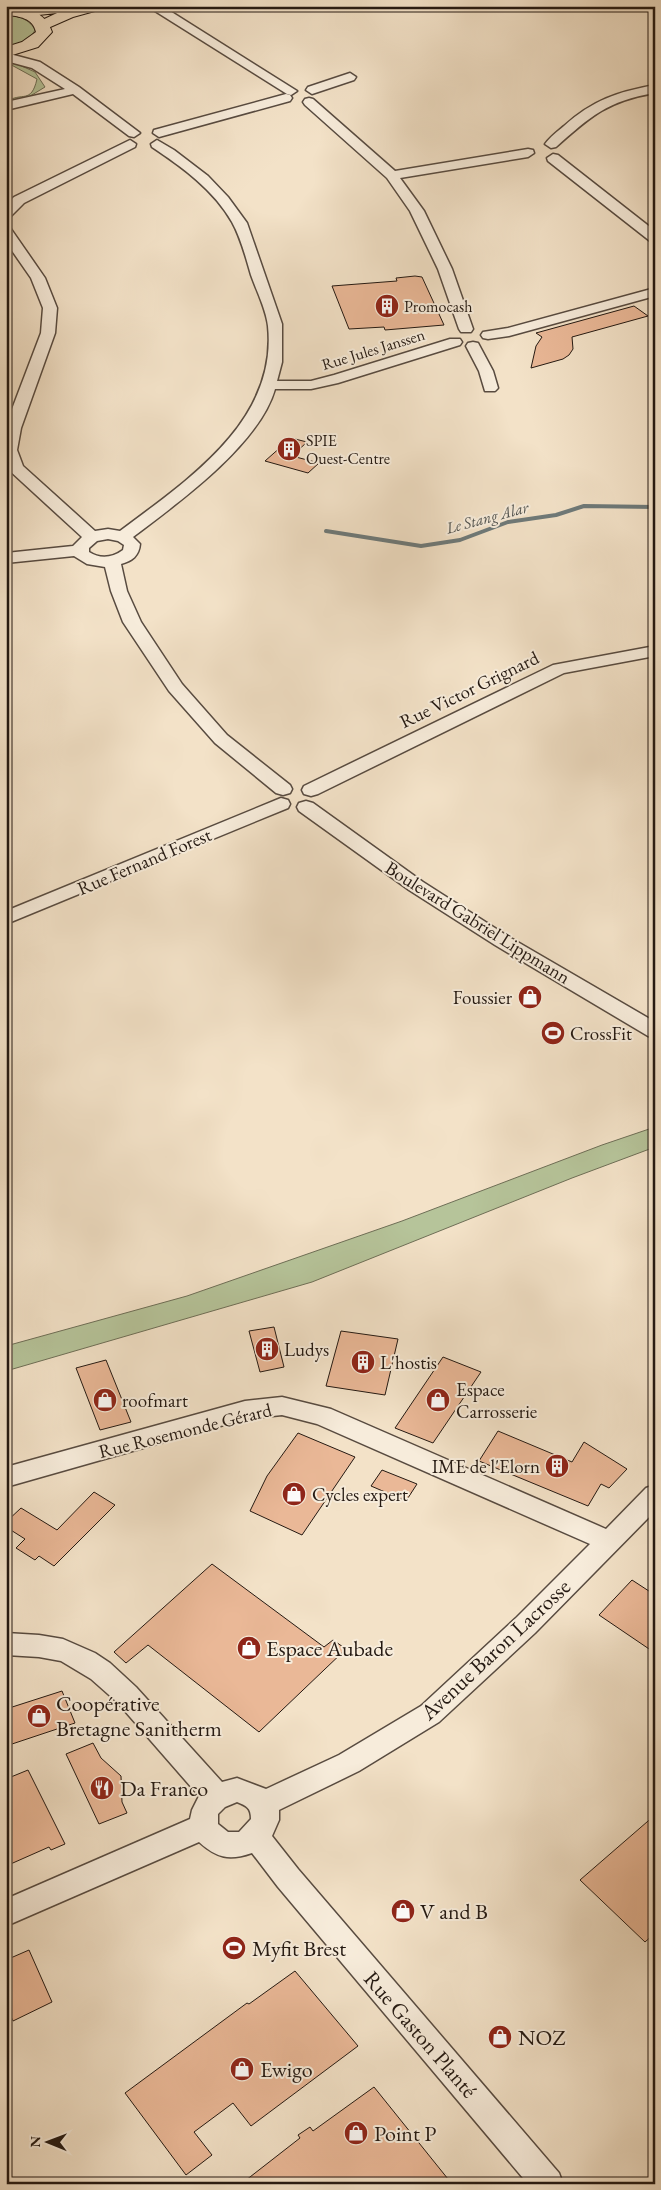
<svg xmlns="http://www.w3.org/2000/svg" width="661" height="2190" font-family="'EB Garamond',serif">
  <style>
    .green { fill: #b6c49a; stroke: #6d6e56 }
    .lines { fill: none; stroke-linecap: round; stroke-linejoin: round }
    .stream { stroke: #6e7a7a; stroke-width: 4 }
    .building { fill: #eab897; stroke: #241912 }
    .minor-casing { stroke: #584b40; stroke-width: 3 }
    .major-casing { stroke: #241912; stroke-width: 2 }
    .highway-casing { stroke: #241912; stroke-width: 2 }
    .minor { fill: #f7ecdb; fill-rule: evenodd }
    .major { fill: #f3e2c8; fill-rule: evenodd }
    .highway { fill: #f3e2c8; fill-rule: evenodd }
    .labels { text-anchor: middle; stroke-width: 4; stroke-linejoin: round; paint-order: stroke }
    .far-poi-label { font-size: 16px; fill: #241912; stroke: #f7ecdb; text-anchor: start }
    .far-street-label { font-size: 16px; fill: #241912; stroke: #f7ecdb }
    .far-water-label { font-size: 16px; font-style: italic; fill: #4f524f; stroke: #f7ecdb }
    .street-label { font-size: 19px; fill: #241912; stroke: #f7ecdb }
    .poi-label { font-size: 19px; fill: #241912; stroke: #f7ecdb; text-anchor: start }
    .near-poi-label { font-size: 22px; fill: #241912; stroke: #f7ecdb; text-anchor: start }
    .near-street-label { font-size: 22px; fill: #241912; stroke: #f7ecdb }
  </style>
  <rect width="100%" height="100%" fill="#f3e2c8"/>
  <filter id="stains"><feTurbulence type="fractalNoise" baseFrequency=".004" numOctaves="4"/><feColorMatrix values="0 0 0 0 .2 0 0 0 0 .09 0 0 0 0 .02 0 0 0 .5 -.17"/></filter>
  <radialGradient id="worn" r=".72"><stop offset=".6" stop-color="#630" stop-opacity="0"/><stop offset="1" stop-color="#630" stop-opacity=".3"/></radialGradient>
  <g class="green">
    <path d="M6,14C18,17 29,18 35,30C30,42 18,44 6,48Z"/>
    <path d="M6,59L35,72L45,87L27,98L6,102C22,91 31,105 37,79L6,62Z"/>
    <path d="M655,1127V1147L572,1178L312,1282L6,1371V1346L187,1296L402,1221L602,1145Z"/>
  </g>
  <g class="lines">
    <path class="stream" d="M326,531L421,546L460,540L508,522L556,515L584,506L655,507"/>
  </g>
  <g class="building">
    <path d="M415,276L422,277L444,325L385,330L384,327L349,329L332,286L397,281L396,278Z"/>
    <path d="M634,306L648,316L572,337L573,349L569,355L563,359L531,368L536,346L542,337L536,333Z"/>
    <path d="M291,438L307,442L292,456L319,463L308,473L265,461Z"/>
    <path d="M274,1327L284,1367L260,1372L249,1331Z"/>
    <path d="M341,1331L398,1339L385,1395L326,1386Z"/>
    <path d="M443,1357L481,1372L433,1443L395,1428Z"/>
    <path d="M106,1360L131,1422L100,1430L76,1368Z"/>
    <path d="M498,1431L572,1462L584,1442L627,1469L609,1488L601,1484L588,1506L479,1461Z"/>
    <path d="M298,1433L355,1457L302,1535L250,1511L267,1476Z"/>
    <path d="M382,1470L417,1484L406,1501L371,1486Z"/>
    <path d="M94,1492L115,1505L54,1566L39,1556L35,1560L16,1548L25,1539L6,1527V1522L21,1508L57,1530Z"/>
    <path d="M212,1564L324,1647L333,1640L346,1649L259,1732L148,1645L126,1663L114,1652Z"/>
    <path d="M632,1580L655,1595V1653L599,1615Z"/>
    <path d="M62,1691L75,1723L6,1746V1709Z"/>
    <path d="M93,1743L101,1758L121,1776L122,1802L127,1813L99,1824L66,1754Z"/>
    <path d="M28,1770L65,1844L51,1850L49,1847L6,1866V1779Z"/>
    <path d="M655,1815V1933L645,1942L580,1880Z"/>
    <path d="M29,1950L52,2002L13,2021L6,2005V1960Z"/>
    <path d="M295,1971L358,2046L251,2126L233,2103L194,2132L212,2155L186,2175L125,2093L247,2003L249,2004Z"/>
    <path d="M374,2087L448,2179L441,2184H241L300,2138L298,2135L310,2127L313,2131Z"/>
  </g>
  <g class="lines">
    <g class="minor-casing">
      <g id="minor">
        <path d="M147,6H162L297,91L291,95L287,94Z"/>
        <path d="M591,6H608L600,10H592Z"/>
        <path d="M6,53L40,62L79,87L140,133L134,137L129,136L73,94L6,110V102L65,89L32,68L6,61Z"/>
        <path d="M350,73L356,77L354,80L312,94L306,90L308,87Z"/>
        <path d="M655,85V93C607,101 591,116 556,147L551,148L545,144C550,137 558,131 564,126C593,100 617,92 655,85Z"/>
        <path d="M286,94L290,95L292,98L290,101L159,137L153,133L154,130Z"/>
        <path d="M309,98L313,99L395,171L528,149L533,150L534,153L528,157L400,178L424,211L452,269L473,329L471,332H461L459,329L438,269L410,211L387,178L305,105L303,102L305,99Z"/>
        <path d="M130,140L136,144L135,147L24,203L11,216L6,217V205L14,197Z"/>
        <path d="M157,140L174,150L208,176L228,197L247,223L282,324V362L277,381H311L334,375L450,339H460L462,342L460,345L338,383L311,389H275C259,445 178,503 133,537L140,544C139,556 132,561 121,564L127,591L141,622L182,684L227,735L290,785L292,789L290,793L283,795L276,793L215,743L169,691L123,622L111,591L105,567L87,564L74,556L6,563V553L73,546L82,537L10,471L6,463V425L41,333L43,308L31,278L6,242V228L11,229L45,278L57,308L55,333L21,428L17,450L23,466L95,531L108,529L120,531C186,481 278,422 268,326C266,309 257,292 251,275C246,258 241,238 232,222C214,190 182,167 152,147L151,144ZM108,539L118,541L124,545L123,550C112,558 100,559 89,552V548L97,541Z"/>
        <path d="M553,154L558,155L655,231V242L650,241L548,161L547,158Z"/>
        <path d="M655,288V296L509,336L488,339L483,338L481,335L483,332L508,328Z"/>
        <path d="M473,342L478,343L493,371L498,388L495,391H485L479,371L466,346L468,343Z"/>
        <path d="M655,646V656L564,673L318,794L311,796L304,794L302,790L304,786L553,665Z"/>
        <path d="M281,798L288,800L290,804L288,808L6,924V911Z"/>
        <path d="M306,801L313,803L423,882L509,937L655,1022V1038L648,1036L495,945L409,890L299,811L297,807L299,803Z"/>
        <path d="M282,1397L331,1409L606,1529L646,1488L655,1485V1511L535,1633L439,1722L359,1771L279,1810V1820L272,1836L298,1869L559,2173L563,2184H528L278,1887L252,1853C229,1861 217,1858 199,1842L6,1926V1899L190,1819L192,1810L199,1796L117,1702L91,1679L61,1661L39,1657L6,1655V1633L39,1635L63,1639L95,1653L110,1663L136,1687L222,1782L237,1778L266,1789L339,1755L421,1706L517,1617L590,1544L317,1424L282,1415L245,1419L6,1487V1467L245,1401ZM237,1802C247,1806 251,1808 251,1819L239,1832H228L218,1824V1814L225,1807Z"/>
      </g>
    </g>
    <g class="major-casing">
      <path id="major" d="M6,6C25,6 46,12 52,32L38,47L6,57V47L22,42L36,32C33,18 19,16 6,15Z"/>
    </g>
    <g class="highway-casing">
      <path id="highway" d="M43,6H104L102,9L73,17L48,28H38L35,25L38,22L57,13L20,17L15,15L12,12L15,9Z"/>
    </g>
    <use href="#minor" class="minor"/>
    <use href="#major" class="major"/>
    <use href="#highway" class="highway"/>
  </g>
  <defs>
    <g id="building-disc" transform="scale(1.25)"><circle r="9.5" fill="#8f2418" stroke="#f7ecdb"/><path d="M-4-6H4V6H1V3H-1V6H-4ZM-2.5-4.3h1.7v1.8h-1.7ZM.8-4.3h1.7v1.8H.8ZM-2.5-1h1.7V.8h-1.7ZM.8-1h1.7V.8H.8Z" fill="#fff"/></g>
    <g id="shop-disc" transform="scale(1.25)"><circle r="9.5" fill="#8f2418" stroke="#f7ecdb"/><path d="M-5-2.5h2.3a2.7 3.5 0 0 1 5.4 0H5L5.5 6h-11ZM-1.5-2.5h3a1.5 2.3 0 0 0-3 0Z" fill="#fff"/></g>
    <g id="stadium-disc" transform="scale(1.25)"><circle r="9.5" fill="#8f2418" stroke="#f7ecdb"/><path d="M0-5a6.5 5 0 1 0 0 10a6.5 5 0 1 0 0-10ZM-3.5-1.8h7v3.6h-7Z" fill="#fff"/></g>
    <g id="restaurant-disc" transform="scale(1.25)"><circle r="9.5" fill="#8f2418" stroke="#f7ecdb"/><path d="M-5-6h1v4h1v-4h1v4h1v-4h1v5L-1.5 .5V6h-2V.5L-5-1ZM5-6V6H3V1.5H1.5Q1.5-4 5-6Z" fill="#fff"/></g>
  </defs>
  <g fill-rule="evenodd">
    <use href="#building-disc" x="387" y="306"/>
    <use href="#building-disc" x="289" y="449"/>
    <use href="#shop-disc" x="530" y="997"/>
    <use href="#stadium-disc" x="553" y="1033"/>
    <use href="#building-disc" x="267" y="1349"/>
    <use href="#building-disc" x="363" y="1362"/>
    <use href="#shop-disc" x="105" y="1400"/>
    <use href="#shop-disc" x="438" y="1400"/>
    <use href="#building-disc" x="557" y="1466"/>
    <use href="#shop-disc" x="294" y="1494"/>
    <use href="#shop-disc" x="249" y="1648"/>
    <use href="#shop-disc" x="39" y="1716"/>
    <use href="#restaurant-disc" x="102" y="1788"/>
    <use href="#shop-disc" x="403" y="1911"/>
    <use href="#stadium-disc" x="234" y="1948"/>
    <use href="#shop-disc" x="500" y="2037"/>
    <use href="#shop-disc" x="242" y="2069"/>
    <use href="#shop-disc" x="356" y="2133"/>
  </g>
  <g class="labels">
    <g class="far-poi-label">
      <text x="404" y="312">Promocash</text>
      <text x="306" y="446">SPIE<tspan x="306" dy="18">Ouest-Centre</tspan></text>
    </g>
    <g class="far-street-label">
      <text transform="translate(373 349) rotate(-17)" y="6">Rue Jules Janssen</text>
    </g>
    <g class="far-water-label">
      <text transform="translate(487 517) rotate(-15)" y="6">Le Stang Alar</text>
    </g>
    <g class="street-label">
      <text transform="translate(469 689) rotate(-26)" y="7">Rue Victor Grignard</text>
      <text transform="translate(144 861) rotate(-23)" y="7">Rue Fernand Forest</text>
      <text transform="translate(478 922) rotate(32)" y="7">Boulevard Gabriel Lippmann</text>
      <text transform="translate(185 1430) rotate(-14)" y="7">Rue Rosemonde Gérard</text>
    </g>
    <g class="poi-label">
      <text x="512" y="1004" text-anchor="end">Foussier</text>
      <text x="570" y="1040">CrossFit</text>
      <text x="284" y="1356">Ludys</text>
      <text x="380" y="1369">L'hostis</text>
      <text x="456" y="1396">Espace<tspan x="456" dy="22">Carrosserie</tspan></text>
      <text x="122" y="1407">roofmart</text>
      <text x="540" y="1473" text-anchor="end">IME de l'Elorn</text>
      <text x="312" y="1501">Cycles expert</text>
    </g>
    <g class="near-poi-label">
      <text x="266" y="1656">Espace Aubade</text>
      <text x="56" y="1711">Coopérative<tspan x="56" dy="25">Bretagne Sanitherm</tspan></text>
      <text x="120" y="1796">Da Franco</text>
      <text x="420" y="1919">V and B</text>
      <text x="252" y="1956">Myfit Brest</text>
      <text x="518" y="2045">NOZ</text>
      <text x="260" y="2077">Ewigo</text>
      <text x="374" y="2141">Point P</text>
    </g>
    <g class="near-street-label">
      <text transform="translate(495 1649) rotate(-43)" y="8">Avenue Baron Lacrosse</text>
      <text transform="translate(421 2034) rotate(49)" y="8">Rue Gaston Planté</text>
    </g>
  </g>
  <rect width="661" height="2190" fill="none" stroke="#f3e2c8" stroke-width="25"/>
  <rect x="8" y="8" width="646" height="2175" fill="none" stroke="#241912" stroke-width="2.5"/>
  <rect x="12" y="12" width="636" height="2165" fill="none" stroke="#241912"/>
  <g transform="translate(48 2142) rotate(271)" stroke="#f7ecdb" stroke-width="4" paint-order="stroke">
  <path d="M0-4L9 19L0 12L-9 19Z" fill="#241912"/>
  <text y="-8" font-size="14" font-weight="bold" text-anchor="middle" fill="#241912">N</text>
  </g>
  <rect width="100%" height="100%" filter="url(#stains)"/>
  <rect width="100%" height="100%" fill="url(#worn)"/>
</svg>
